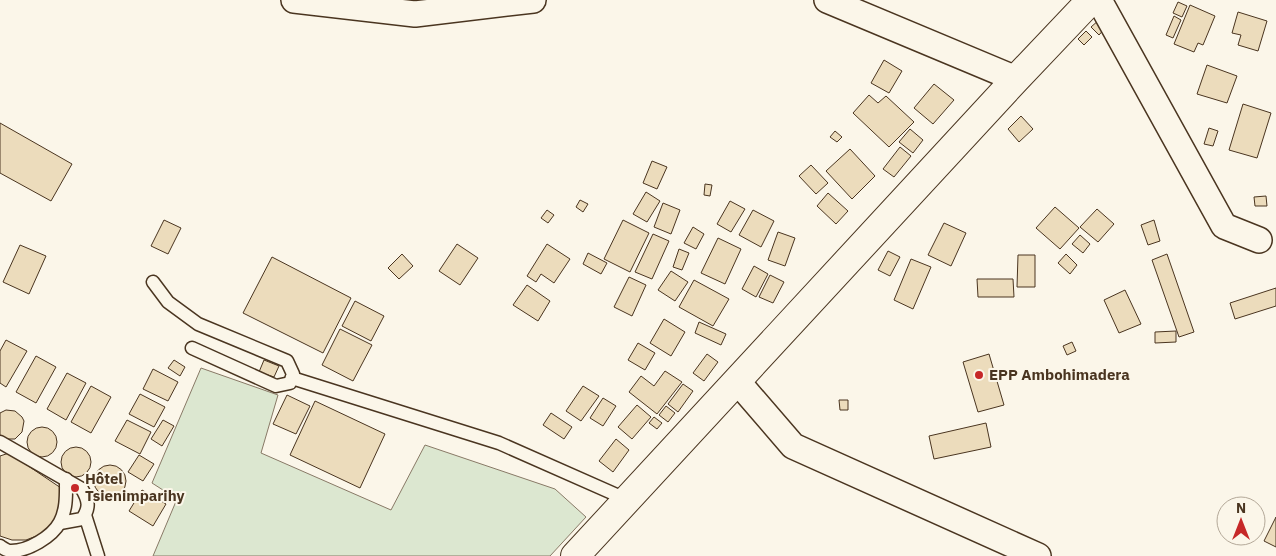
<svg xmlns="http://www.w3.org/2000/svg" width="1276" height="556" font-family="'IBM Plex Sans',sans-serif">
  <style>
    .green { fill: #dce7d0; stroke: #887966 }
    .building { fill: #ecdcbc; stroke: #4a3520 }
    .lines { fill: none; stroke-linecap: round; stroke-linejoin: round }
    .lane-casing { stroke: #4a3520; stroke-width: 15 }
    .street-casing { stroke: #4a3520; stroke-width: 28 }
    .primary-casing { stroke: #4a3520; stroke-width: 30 }
    .lane { stroke: #fbf6e9; stroke-width: 12 }
    .street { stroke: #fbf6e9; stroke-width: 25 }
    .primary { stroke: #fbf6e9; stroke-width: 28 }
    .poi-dot { fill: #c62828; stroke: #fbf6e9; stroke-width: 2 }
    .labels { text-anchor: middle; stroke-width: 4; stroke-linejoin: round; paint-order: stroke }
    .poi-label { font-size: 15px; font-weight: bold; fill: #4a3520; stroke: #fbf6e9; text-anchor: start }
  </style>
  <rect width="100%" height="100%" fill="#fbf6e9"/>
  <path class="green" d="M201,368L278,395L261,453L391,510L425,445L555,489L586,517L550,556H153L177,499L152,483Z"/>
  <g class="building">
    <path d="M1178,2L1187,6L1182,17L1173,13Z"/>
    <path d="M1190,5L1215,16L1203,45L1198,43L1194,52L1174,44Z"/>
    <path d="M1238,12L1267,21L1258,51L1238,45L1241,35L1232,33Z"/>
    <path d="M1174,16L1181,20L1173,38L1166,35Z"/>
    <path d="M1099,20L1106,27L1099,35L1091,27Z"/>
    <path d="M1086,31L1092,37L1084,45L1078,39Z"/>
    <path d="M884,60L902,71L889,93L871,83Z"/>
    <path d="M1207,65L1237,76L1227,103L1197,94Z"/>
    <path d="M934,84L954,100L933,124L914,108Z"/>
    <path d="M869,95L878,103L886,96L914,122L889,147L853,113Z"/>
    <path d="M1243,104L1271,113L1257,158L1229,150Z"/>
    <path d="M1021,116L1033,129L1019,142L1008,129Z"/>
    <path d="M0,123L72,164L51,201L0,173Z"/>
    <path d="M1209,128L1218,131L1213,146L1204,144Z"/>
    <path d="M910,129L923,140L913,153L899,142Z"/>
    <path d="M835,131L842,137L837,142L830,137Z"/>
    <path d="M900,147L911,156L894,177L883,169Z"/>
    <path d="M850,149L875,176L852,199L826,171Z"/>
    <path d="M652,161L667,167L657,189L643,183Z"/>
    <path d="M811,165L828,183L816,194L799,176Z"/>
    <path d="M705,184L712,185L710,196L704,195Z"/>
    <path d="M646,192L660,201L647,222L633,214Z"/>
    <path d="M828,193L848,211L836,224L817,206Z"/>
    <path d="M1266,196L1267,206H1255L1254,197Z"/>
    <path d="M580,200L588,204L583,212L576,207Z"/>
    <path d="M730,201L745,209L731,232L717,224Z"/>
    <path d="M663,203L680,210L671,234L654,227Z"/>
    <path d="M1055,207L1079,228L1060,249L1036,228Z"/>
    <path d="M1097,209L1114,224L1098,242L1080,227Z"/>
    <path d="M547,210L554,215L548,223L541,218Z"/>
    <path d="M753,210L774,221L761,247L739,235Z"/>
    <path d="M164,220L181,228L168,254L151,246Z"/>
    <path d="M623,220L649,233L630,272L604,259Z"/>
    <path d="M1154,220L1160,241L1148,245L1141,225Z"/>
    <path d="M944,223L966,233L951,266L928,255Z"/>
    <path d="M693,227L704,234L696,249L684,243Z"/>
    <path d="M778,232L795,238L785,266L768,260Z"/>
    <path d="M653,234L669,241L652,279L635,272Z"/>
    <path d="M1080,235L1090,244L1083,253L1072,244Z"/>
    <path d="M718,238L741,249L725,284L701,273Z"/>
    <path d="M457,244L478,258L460,285L439,271Z"/>
    <path d="M547,244L570,259L554,283L541,274L536,282L527,276Z"/>
    <path d="M20,245L46,256L29,294L3,282Z"/>
    <path d="M679,249L689,253L682,270L673,267Z"/>
    <path d="M888,251L900,257L890,276L878,270Z"/>
    <path d="M588,253L607,263L601,274L583,264Z"/>
    <path d="M402,254L413,266L399,279L388,268Z"/>
    <path d="M1066,254L1077,265L1070,274L1058,263Z"/>
    <path d="M1167,254L1194,332L1179,337L1152,260Z"/>
    <path d="M1018,255H1035V287H1017Z"/>
    <path d="M272,257L351,298L323,353L243,313Z"/>
    <path d="M911,259L931,267L913,309L894,300Z"/>
    <path d="M754,266L768,274L756,297L742,289Z"/>
    <path d="M671,271L688,282L675,301L658,290Z"/>
    <path d="M770,275L784,282L773,303L759,297Z"/>
    <path d="M629,277L646,285L632,316L614,307Z"/>
    <path d="M977,279H1013L1014,297H978Z"/>
    <path d="M694,280L729,299L713,326L679,307Z"/>
    <path d="M527,285L550,301L538,321L513,305Z"/>
    <path d="M1276,288V306L1235,319L1230,303Z"/>
    <path d="M1125,290L1141,324L1119,333L1104,300Z"/>
    <path d="M355,301L384,316L371,341L342,326Z"/>
    <path d="M664,319L685,332L671,356L650,343Z"/>
    <path d="M699,322L726,334L721,345L695,333Z"/>
    <path d="M340,329L372,345L353,381L322,365Z"/>
    <path d="M1176,331V342L1155,343V332Z"/>
    <path d="M6,340L27,351L6,387L0,383V351Z"/>
    <path d="M1072,342L1076,351L1067,355L1063,346Z"/>
    <path d="M638,343L655,353L645,370L628,360Z"/>
    <path d="M707,354L718,362L704,381L693,373Z"/>
    <path d="M989,354L1004,405L978,412L963,362Z"/>
    <path d="M36,356L56,367L36,403L16,392Z"/>
    <path d="M174,360L185,367L180,376L168,368Z"/>
    <path d="M264,360L279,366L274,377L259,372Z"/>
    <path d="M153,369L178,382L168,401L143,389Z"/>
    <path d="M665,371L682,382L657,414L629,392L641,376L654,386Z"/>
    <path d="M67,373L86,383L66,420L47,409Z"/>
    <path d="M683,384L693,391L678,412L668,404Z"/>
    <path d="M91,386L111,397L91,433L71,422Z"/>
    <path d="M583,386L599,396L581,421L566,411Z"/>
    <path d="M140,394L165,407L154,427L129,414Z"/>
    <path d="M287,395L310,406L296,434L273,424Z"/>
    <path d="M603,398L616,406L603,426L590,418Z"/>
    <path d="M839,400H848V410H840Z"/>
    <path d="M315,401L385,434L360,488L290,455Z"/>
    <path d="M637,405L651,417L632,439L618,427Z"/>
    <path d="M666,406L675,413L668,422L659,415Z"/>
    <path d="M6,410L15,411L22,417L24,421L22,432L15,439H4L0,437V413Z"/>
    <path d="M551,413L572,427L564,439L543,425Z"/>
    <path d="M654,417L662,423L657,429L649,423Z"/>
    <path d="M127,420L151,432L140,454L115,441Z"/>
    <path d="M163,420L174,426L162,446L151,439Z"/>
    <path d="M986,423L991,447L934,459L929,436Z"/>
    <circle cx="42" cy="442" r="15"/>
    <path d="M616,439L629,450L613,472L599,461Z"/>
    <circle cx="76" cy="462" r="15"/>
    <path d="M9,453L61,488L58,515L50,526L39,535L26,540H12L0,536V456Z"/>
    <path d="M139,455L154,464L143,481L128,472Z"/>
    <circle cx="110" cy="481" r="16"/>
    <path d="M142,490L166,504L153,526L129,511Z"/>
    <path d="M1276,517V547L1264,541Z"/>
  </g>
  <g class="lines">
    <g class="lane-casing">
      <g id="lane">
        <path d="M153,282L168,302L198,324L287,361L293,374L290,383L276,386L192,348"/>
        <path d="M292,378L499,443L628,500"/>
        <path d="M0,442L82,489C89,501 90,508 82,519L60,523"/>
        <path d="M85,515L98,556"/>
        <path d="M0,546C3,548 7,551 11,551C28,551 52,537 60,522C67,509 66,493 66,479"/>
      </g>
    </g>
    <g class="street-casing">
      <g id="street">
        <path d="M294,0L415,14L533,0"/>
        <path d="M827,0L1016,79"/>
        <path d="M1099,0L1224,226L1259,240"/>
        <path d="M737,381L793,446L1038,556"/>
      </g>
    </g>
    <g class="primary-casing">
      <path id="primary" d="M575,556L1016,79L1091,0"/>
    </g>
    <use href="#lane" class="lane"/>
    <use href="#street" class="street"/>
    <use href="#primary" class="primary"/>
  </g>
  <g class="poi-dot">
    <circle cx="979" cy="375" r="5"/>
    <circle cx="75" cy="488" r="5"/>
  </g>
  <g class="labels">
    <g class="poi-label">
      <text x="989" y="380">EPP Ambohimadera</text>
      <text x="85" y="484">Hôtel<tspan x="85" dy="17">Tsienimparihy</tspan></text>
    </g>
  </g>
  <g transform="translate(1241 521)"><circle r="24" fill="#fbf6e9" stroke="#b4a999"/>
  <path d="M0-4L9 19L0 12L-9 19Z" fill="#c62828"/>
  <text y="-8" font-size="14" font-weight="bold" text-anchor="middle" fill="#4a3520">N</text>
  </g>
</svg>
